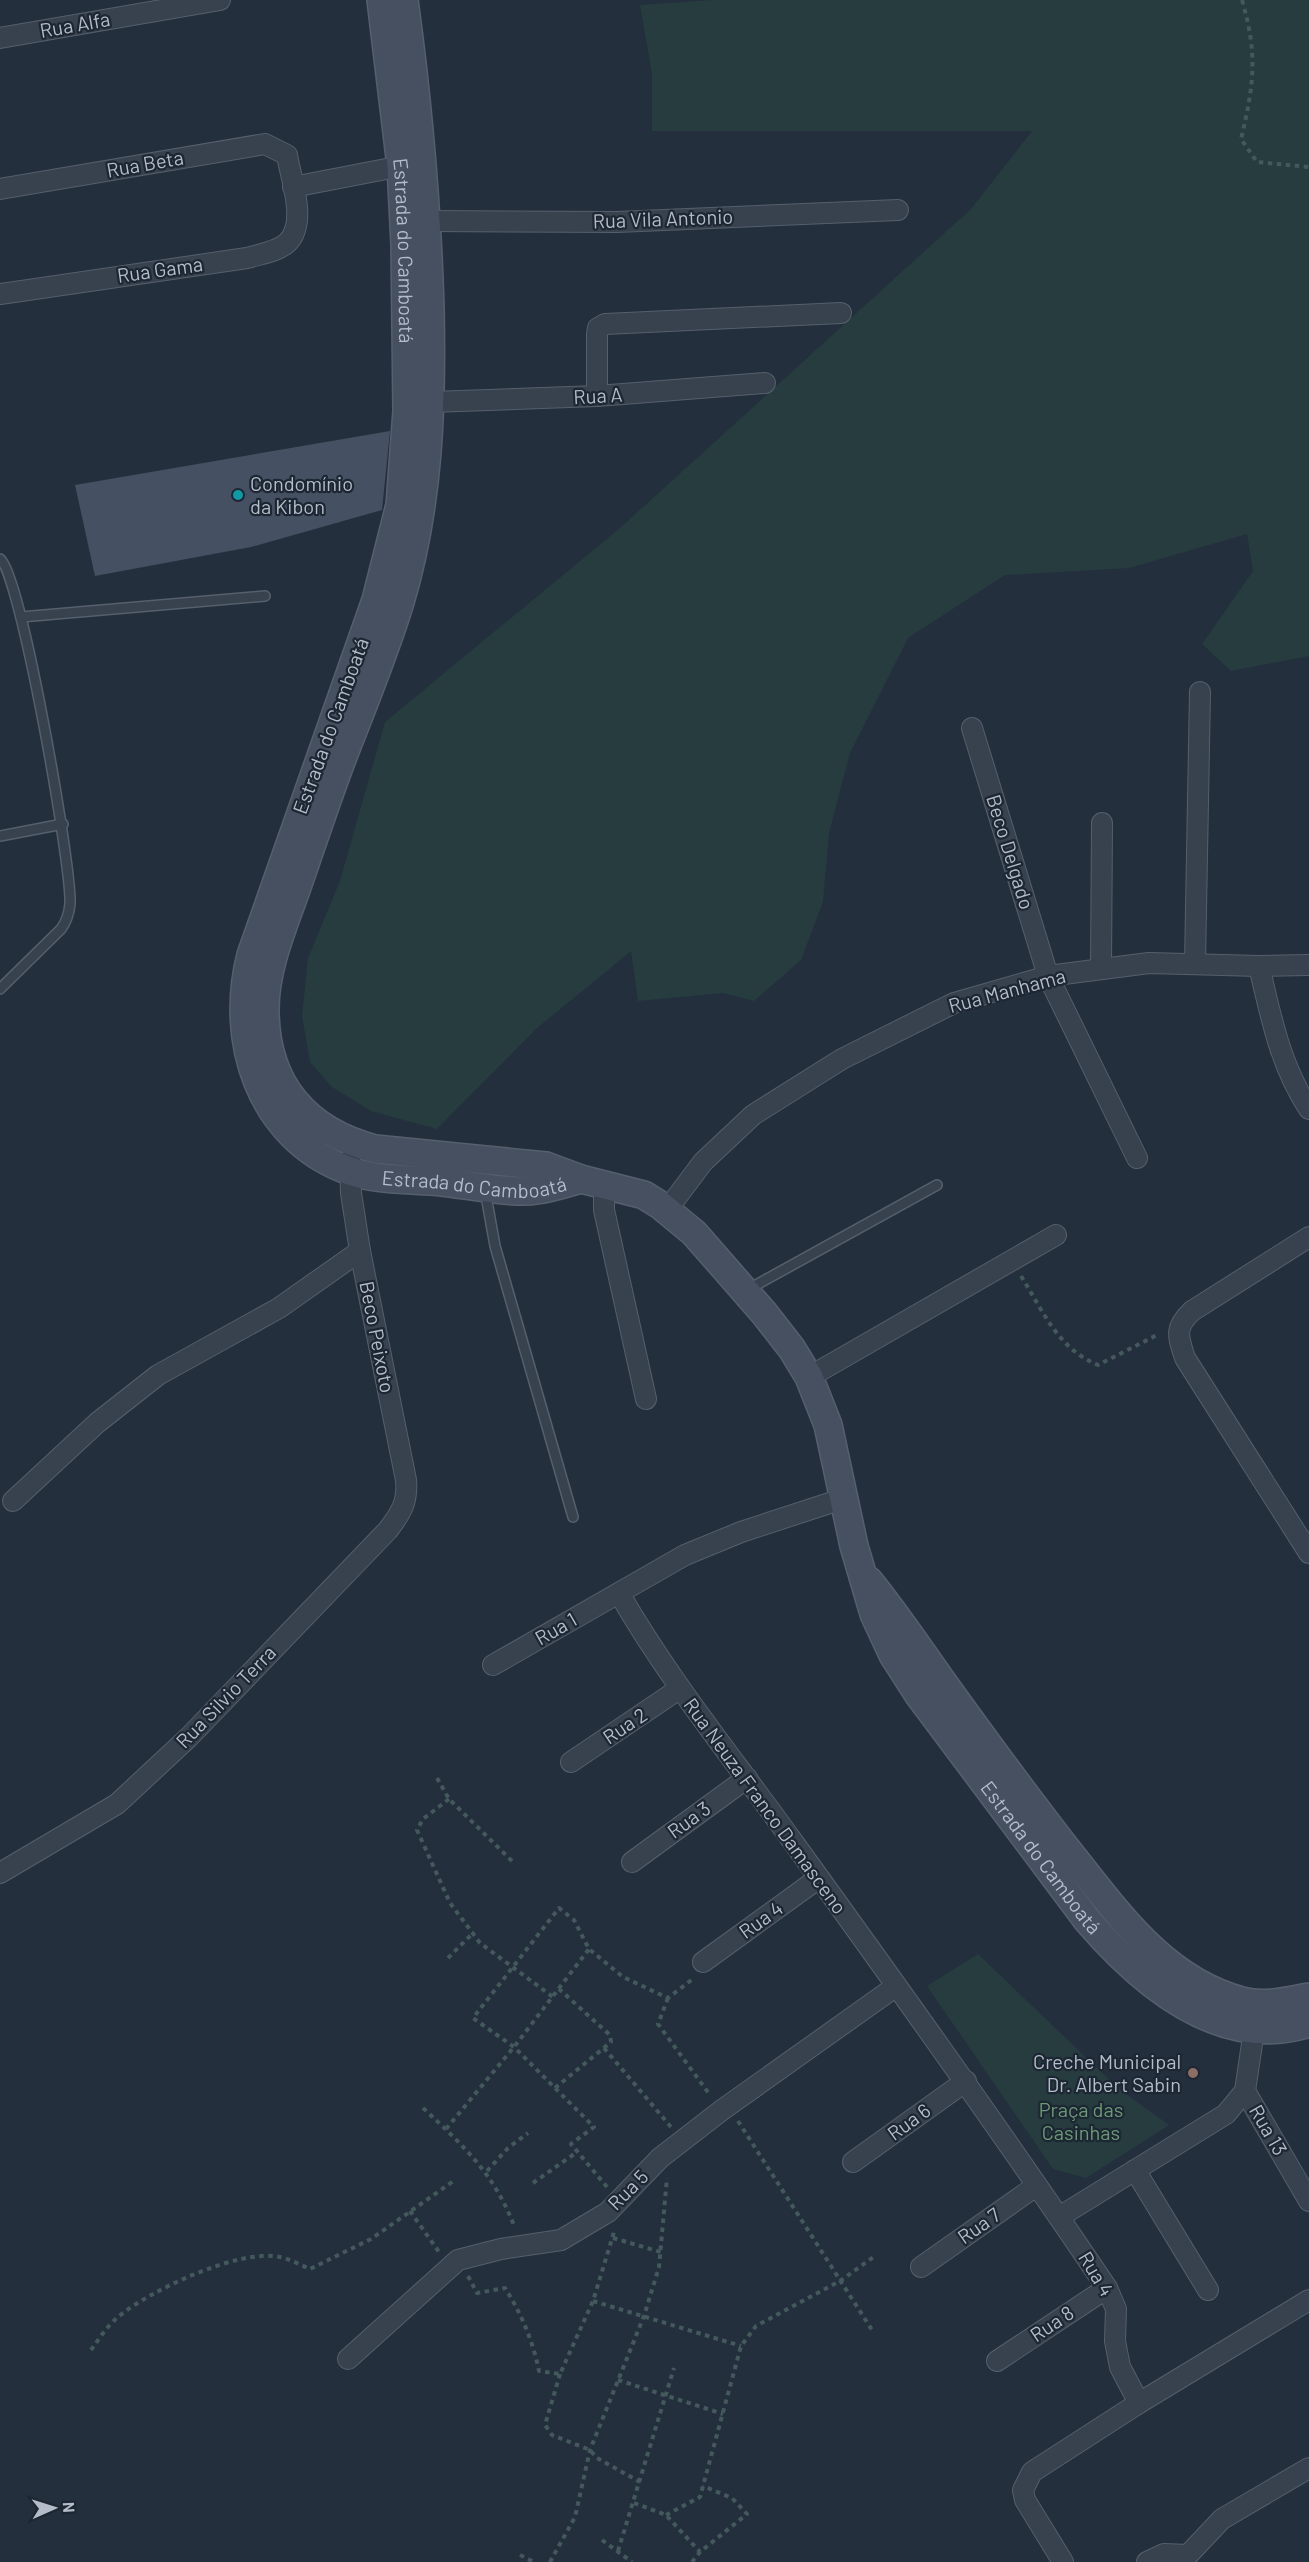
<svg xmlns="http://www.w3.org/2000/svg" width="1309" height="2562" font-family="Barlow,sans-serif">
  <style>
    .green { fill: #263c3f }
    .building { fill: #455162 }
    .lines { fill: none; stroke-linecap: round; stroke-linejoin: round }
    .lane-casing { stroke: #565f6c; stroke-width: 12 }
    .street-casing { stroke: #565f6c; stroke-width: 22 }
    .secondary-casing { stroke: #565f6c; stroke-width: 30 }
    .path { stroke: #44595c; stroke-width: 4; stroke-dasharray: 4.5 4.5; stroke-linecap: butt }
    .lane { stroke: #38414e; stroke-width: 9 }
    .street { stroke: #38414e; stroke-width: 20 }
    .secondary { stroke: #465061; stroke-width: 27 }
    .culture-dot { fill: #0f9aa8; stroke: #1d2633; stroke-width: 2 }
    .education-dot { fill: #8d6e63; stroke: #1d2633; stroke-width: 2 }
    .labels { text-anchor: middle; stroke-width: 4.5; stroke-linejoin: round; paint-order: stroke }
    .street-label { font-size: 20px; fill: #b4bcc9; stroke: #1d2633 }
    .poi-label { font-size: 20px; fill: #b4bcc9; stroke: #1d2633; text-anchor: start }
    .park-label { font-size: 20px; fill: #6b9a76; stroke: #1d2633 }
  </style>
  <rect width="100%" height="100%" fill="#242f3e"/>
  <g class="green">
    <path d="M711,0H1309V656L1231,671L1202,644L1253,571L1247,534L1129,568L1005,575L908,638L850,753L829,833L823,902L801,960L754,1001L723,993L638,1001L631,951L536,1029L437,1129L371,1111L332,1087L310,1062L302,1016L308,958L340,881L385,722L620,528L971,209L1032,131H652V74L640,5Z"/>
    <path d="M978,1954L1119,2089L1169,2125L1086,2178L1053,2169L927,1986Z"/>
  </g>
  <path class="building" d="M390,431L382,510L251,547L95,576L75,485Z"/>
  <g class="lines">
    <g class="lane-casing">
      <g id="lane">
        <path d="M0,559C20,571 72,866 70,904C69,914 67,921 61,929L0,989"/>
        <path d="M21,617L265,596"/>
        <path d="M0,836L63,824"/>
        <path d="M485,1190L495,1246L573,1517"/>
        <path d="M747,1290L937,1185"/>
      </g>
    </g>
    <g class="street-casing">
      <g id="street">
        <path d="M0,38L220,0"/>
        <path d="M293,187L412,164"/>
        <path d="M0,189L265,144L287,155C291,180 308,223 287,243C277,252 260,254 247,258L0,294"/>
        <path d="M428,221L617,222L898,210"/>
        <path d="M597,396V334L598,328L605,324L841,313"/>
        <path d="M431,402L597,396L765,383"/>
        <path d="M972,728L1048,976L1137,1158"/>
        <path d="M1195,964L1200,692"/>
        <path d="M1259,966C1271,1017 1280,1065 1309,1109"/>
        <path d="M1101,969L1102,823"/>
        <path d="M604,1183V1210L646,1399"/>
        <path d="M667,1210L703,1162L753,1115L842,1059L954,1003L1048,976L1149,963L1259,966L1309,965"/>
        <path d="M1309,1237L1192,1311C1174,1328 1178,1336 1185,1358L1309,1553"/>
        <path d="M809,1377L1056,1235"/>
        <path d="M13,1501L97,1423L158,1375L279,1308L360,1251"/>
        <path d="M619,1593C669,1680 732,1757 791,1839C898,1987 1005,2136 1107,2288L1116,2309L1115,2341L1120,2367L1139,2403"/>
        <path d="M493,1665L685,1555L741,1532L845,1498"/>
        <path d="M571,1762L679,1689"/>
        <path d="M632,1862L747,1778"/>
        <path d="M0,1873L117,1804L189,1737L388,1530C401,1513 408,1502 406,1480L360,1251L351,1193L350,1160"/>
        <path d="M703,1962L819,1878"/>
        <path d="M1245,2091L1309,2201"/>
        <path d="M853,2162L966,2081"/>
        <path d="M1135,2170L1208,2290"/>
        <path d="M1059,2217L1226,2114L1245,2091L1254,2030"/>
        <path d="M921,2267L1036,2186"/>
        <path d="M348,2359L458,2260L501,2249L561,2240L608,2212L660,2158L722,2110L895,1987"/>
        <path d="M997,2361L1107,2288"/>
        <path d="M1063,2562L1025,2500L1023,2490L1032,2472L1139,2403L1309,2300"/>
        <path d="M1147,2562L1164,2554L1188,2555L1222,2519L1309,2468"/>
      </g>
    </g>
    <g class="secondary-casing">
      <g id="secondary">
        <path id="s1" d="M381,0L401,166L405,244L407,411L400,505L376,600L251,955C229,1040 259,1137 347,1170C376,1181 412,1179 442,1182C468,1185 513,1194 537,1190C552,1188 567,1183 581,1179"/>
        <path id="s2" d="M404,0C418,103 427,204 430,308C432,409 429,505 400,602C384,655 362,707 342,759C326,801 312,844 297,887C283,927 264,970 265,1012C266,1085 306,1131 375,1149L546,1166L581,1179L644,1195L660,1205L694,1233L764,1313L792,1349L809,1377L828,1425L854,1546L874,1614L893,1655L918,1694L1087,1920C1141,1983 1220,2052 1309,2023"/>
        <path d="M869,1581C896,1614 919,1649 944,1684C985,1741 1026,1797 1069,1852C1117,1912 1163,1980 1242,2001C1264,2007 1286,2001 1309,1997"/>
      </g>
    </g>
    <g class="path">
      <path d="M1242,0C1258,55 1254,85 1241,139L1257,162L1309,167"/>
      <path d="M1021,1276C1043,1311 1058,1349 1098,1365L1159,1334"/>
      <path d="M437,1778L449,1799L515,1864"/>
      <path d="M449,1799L423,1819L417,1830L450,1903L480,1943L553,1997"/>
      <path d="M448,1958L474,1932"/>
      <path d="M668,1998L658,2024L710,2095"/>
      <path d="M604,2048L671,2127"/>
      <path d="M555,2088L611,2042L610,2035L559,1989"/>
      <path d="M423,2108C464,2146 495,2175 515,2228"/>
      <path d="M738,2121L872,2330"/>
      <path d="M446,2129L514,2047L589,1949"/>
      <path d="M487,2171L508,2148L528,2133"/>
      <path d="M533,2183L577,2152"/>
      <path d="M607,2187L571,2144L594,2127L514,2047L473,2018L559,1908L574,1920L589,1949L623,1977L668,1998L694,1978"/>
      <path d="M410,2211L439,2252"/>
      <path d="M613,2238L661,2252"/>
      <path d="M468,2276L477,2293L505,2288C521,2313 533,2341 539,2371L560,2374L593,2301L614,2232"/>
      <path d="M593,2301L741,2346"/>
      <path d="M91,2350C99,2339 107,2326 118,2317C149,2291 239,2248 280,2257C290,2259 300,2265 310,2269L371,2239L455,2180"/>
      <path d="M560,2374L545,2425L552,2435L590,2450L597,2458L640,2482"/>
      <path d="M618,2380L723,2414"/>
      <path d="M634,2503L666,2515L700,2552"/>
      <path d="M666,2515L700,2497L741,2346L756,2326L840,2281L875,2256"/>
      <path d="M602,2540L632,2562"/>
      <path d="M618,2551L674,2368"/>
      <path d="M520,2555L534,2562"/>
      <path d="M550,2562L575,2517L590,2450L644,2316L659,2267L667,2178"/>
      <path d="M692,2562L700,2552L747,2514L732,2498L703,2486"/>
    </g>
    <use href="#lane" class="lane"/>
    <use href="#street" class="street"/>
    <use href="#secondary" class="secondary"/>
  </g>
  <circle class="culture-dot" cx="238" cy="495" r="6"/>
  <circle class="education-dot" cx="1193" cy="2073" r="6"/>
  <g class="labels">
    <g class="street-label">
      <text transform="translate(75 25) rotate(-10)" y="7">Rua Alfa</text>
      <text transform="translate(145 164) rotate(-10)" y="7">Rua Beta</text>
      <text transform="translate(663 219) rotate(-2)" y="7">Rua Vila Antonio</text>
      <text dy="7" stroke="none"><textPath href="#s1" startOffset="252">Estrada do Camboatá</textPath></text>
      <text transform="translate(160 270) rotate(-8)" y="7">Rua Gama</text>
      <text transform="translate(598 396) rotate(-3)" y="7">Rua A</text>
      <text transform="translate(331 726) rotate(-70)" y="7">Estrada do Camboatá</text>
      <text transform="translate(1010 852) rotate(73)" y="7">Beco Delgado</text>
      <text transform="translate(1007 991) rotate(-15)" y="7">Rua Manhama</text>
      <text dy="7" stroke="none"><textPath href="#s1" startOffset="1368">Estrada do Camboatá</textPath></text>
      <text transform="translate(377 1337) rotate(79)" y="7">Beco Peixoto</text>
      <text transform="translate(556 1629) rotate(-30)" y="7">Rua 1</text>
      <text transform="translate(226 1697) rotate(-46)" y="7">Rua Silvio Terra</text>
      <text transform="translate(625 1726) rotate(-34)" y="7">Rua 2</text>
      <text transform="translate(765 1806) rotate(54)" y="7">Rua Neuza Franco Damasceno</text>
      <text transform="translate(689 1820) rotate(-36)" y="7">Rua 3</text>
      <text dy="7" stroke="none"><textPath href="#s2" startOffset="2294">Estrada do Camboatá</textPath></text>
      <text transform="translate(761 1920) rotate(-36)" y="7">Rua 4</text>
      <text transform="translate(909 2122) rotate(-36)" y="7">Rua 6</text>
      <text transform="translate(1268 2130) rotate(60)" y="7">Rua 13</text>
      <text transform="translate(628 2190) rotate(-45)" y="7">Rua 5</text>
      <text transform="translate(979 2226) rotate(-35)" y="7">Rua 7</text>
      <text transform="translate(1096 2274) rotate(59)" y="7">Rua 4</text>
      <text transform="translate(1052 2324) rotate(-34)" y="7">Rua 8</text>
    </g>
    <g class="poi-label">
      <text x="250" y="491">Condomínio<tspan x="250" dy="23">da Kibon</tspan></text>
      <text x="1181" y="2069" text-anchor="end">Creche Municipal<tspan x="1181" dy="23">Dr. Albert Sabin</tspan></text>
    </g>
    <g class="park-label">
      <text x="1081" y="2117">Praça das<tspan x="1081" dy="23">Casinhas</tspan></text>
    </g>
  </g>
  <g transform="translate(54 2508) rotate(87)" stroke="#1d2633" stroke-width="4.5" paint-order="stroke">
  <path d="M0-4.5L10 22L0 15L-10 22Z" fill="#b4bcc9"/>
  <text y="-9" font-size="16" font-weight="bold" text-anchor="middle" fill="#b4bcc9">N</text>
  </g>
</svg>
